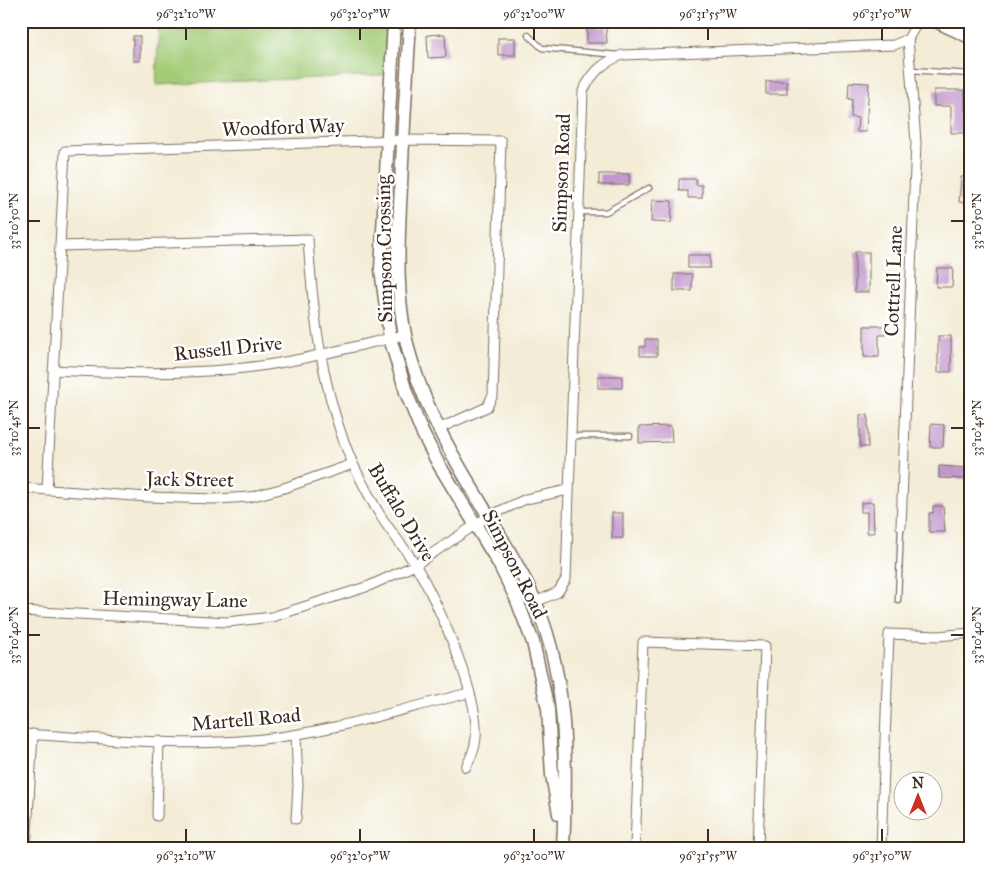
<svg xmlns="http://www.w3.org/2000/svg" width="991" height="869" font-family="'IM FELL Great Primer',serif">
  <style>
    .green { fill: #a2cb76; stroke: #6e7a4a }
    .building { fill: #c296cc }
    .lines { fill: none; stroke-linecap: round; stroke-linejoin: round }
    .lane-casing { stroke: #7b6e5e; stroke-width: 7 }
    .street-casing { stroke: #7b6e5e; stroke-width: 11 }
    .secondary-casing { stroke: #7b6e5e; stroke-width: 15 }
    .highway-casing { stroke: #7b6e5e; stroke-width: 19 }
    .lane { stroke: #fff; stroke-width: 4.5 }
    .street { stroke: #fff; stroke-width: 9 }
    .secondary { stroke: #fff; stroke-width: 12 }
    .highway { stroke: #fff; stroke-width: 16 }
    .ticks { fill: none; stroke: #3b2a1e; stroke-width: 2 }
    .labels { text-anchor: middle; stroke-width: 5; stroke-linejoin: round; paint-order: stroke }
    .street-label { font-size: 20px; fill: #3b2a1e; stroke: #fff }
    .neatline { fill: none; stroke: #3b2a1e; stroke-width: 2 }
    .ticks-label { font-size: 12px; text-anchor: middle; fill: #3b2a1e }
  </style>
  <rect width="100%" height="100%" fill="#fff"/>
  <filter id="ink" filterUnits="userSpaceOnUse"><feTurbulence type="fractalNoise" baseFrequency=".02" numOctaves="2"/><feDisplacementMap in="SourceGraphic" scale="10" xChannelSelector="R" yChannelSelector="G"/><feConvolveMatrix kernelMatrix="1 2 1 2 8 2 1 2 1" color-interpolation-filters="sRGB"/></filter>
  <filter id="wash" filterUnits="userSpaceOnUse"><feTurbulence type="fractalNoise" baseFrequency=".0096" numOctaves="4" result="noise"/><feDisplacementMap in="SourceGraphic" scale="20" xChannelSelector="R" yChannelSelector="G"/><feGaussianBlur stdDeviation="1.12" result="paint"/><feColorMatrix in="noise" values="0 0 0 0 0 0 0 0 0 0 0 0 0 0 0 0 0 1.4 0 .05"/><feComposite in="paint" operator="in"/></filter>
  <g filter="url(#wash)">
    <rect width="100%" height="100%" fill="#f3ecd6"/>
    <path class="green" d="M159,21H386L384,75L156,85Z"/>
    <g id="blocks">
      <g class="building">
        <path d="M587,27H606L607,43H587Z"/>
        <path d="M445,34L446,57L428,58L427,35Z"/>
        <rect x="133" y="36" width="7" height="25"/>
        <rect x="498" y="38" width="17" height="17"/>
        <rect x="766" y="81" width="21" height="13"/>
        <path d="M849,82L869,83L866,132H857L858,118L851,117L852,99H848Z"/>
        <path d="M934,90H965V110L970,112V133H951V106H934Z"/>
        <rect x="599" y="174" width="30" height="11"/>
        <path d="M961,177H970V203L959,202Z"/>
        <path d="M679,179H696V185H702V198H688V191H679Z"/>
        <path d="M652,200L672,201L671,223L651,222Z"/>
        <rect x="855" y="252" width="14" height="40"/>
        <rect x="688" y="255" width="22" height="13"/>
        <path d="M937,268H953L952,287H936Z"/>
        <rect x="674" y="274" width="18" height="17"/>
        <path d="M864,326H885V335H879V357H864Z"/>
        <rect x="938" y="336" width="13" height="36"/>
        <path d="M645,339H657V356H640V347H645Z"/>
        <rect x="598" y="376" width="24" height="12"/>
        <rect x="860" y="415" width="8" height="32"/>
        <path d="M931,424L944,425L943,447H930Z"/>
        <path d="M671,426L672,442L639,443V427Z"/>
        <path d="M939,466L967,468L966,479L939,478Z"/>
        <path d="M873,502L874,533H867V512H861V503Z"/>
        <path d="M933,506H943L945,532H929V513H933Z"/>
        <rect x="612" y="513" width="11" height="25"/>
      </g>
    </g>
  </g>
  <g filter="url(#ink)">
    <use href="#blocks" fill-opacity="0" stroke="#7b6e5e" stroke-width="1"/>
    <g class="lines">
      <g class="lane-casing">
        <g id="lane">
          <path d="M66,21H82"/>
          <path d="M528,35L542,48L618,55"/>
          <path d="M911,70L970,74"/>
          <path d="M578,212H606L649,188"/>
          <path d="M571,436H630"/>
          <path d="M898,600L901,526"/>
        </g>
      </g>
      <g class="street-casing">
        <g id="street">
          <path d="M60,246L308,239C313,316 322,393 353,464C362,482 371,501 382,518C392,534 405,548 415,564C437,601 480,696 476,738C475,749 471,757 466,767"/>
          <path d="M53,370C117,373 180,375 244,368C298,362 352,347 404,335"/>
          <path d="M21,488L148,497L216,499L250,497L284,488L353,464"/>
          <path d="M47,490L65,151L403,140L501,141L493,395L487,407L438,429"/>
          <path d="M901,526L916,142L908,39"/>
          <path d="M535,602L558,592L566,579L583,91C593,72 602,63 622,55L894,45L908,39L918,21"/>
          <path d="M21,611L227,622L272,617L369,586L415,565L487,517L526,499L568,490"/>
          <path d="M21,734C101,738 183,748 263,739C332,732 401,709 469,693"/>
          <path d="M296,735L298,786L296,819"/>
          <path d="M157,816L159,741"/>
          <path d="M26,848L33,734"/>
          <path d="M635,848L643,642L765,646L758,848"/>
          <path d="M881,848L889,634L938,636L970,633"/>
        </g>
      </g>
      <g class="secondary-casing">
        <g id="secondary">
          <path d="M394,21L381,269L390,338L406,392L422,432L438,463L498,562L516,598L533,642L548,709L552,775L559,814"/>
          <path d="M410,21C407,76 403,131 401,186C398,244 394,306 412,362C437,445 491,512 529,588C569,669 567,761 563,848"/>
        </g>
      </g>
      <g class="highway-casing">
        <path id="highway" d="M940,21L970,35"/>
      </g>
      <use href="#lane" class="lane"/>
      <use href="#street" class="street"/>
      <use href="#secondary" class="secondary"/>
      <use href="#highway" class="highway"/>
    </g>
  </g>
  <path class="ticks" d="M186,28V40M360,28V40M534,28V40M708,28V40M882,28V40M28,221H40M951,221H964M28,428H40M951,428H964M28,635H40M951,635H964M186,829V842M360,829V842M534,829V842M708,829V842M882,829V842"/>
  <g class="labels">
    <g class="street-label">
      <text transform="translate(283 127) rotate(-2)" y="7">Woodford Way</text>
      <text transform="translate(561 173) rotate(-88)" y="7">Simpson Road</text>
      <text transform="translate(384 249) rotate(-91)" y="7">Simpson Crossing</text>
      <text transform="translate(893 281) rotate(-88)" y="7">Cottrell Lane</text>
      <text transform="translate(228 348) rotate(-6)" y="7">Russell Drive</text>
      <text transform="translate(190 479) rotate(1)" y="7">Jack Street</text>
      <text transform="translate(402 512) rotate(59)" y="7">Buffalo Drive</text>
      <text transform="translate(515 564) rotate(63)" y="7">Simpson Road</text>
      <text transform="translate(175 599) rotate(1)" y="7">Hemingway Lane</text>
      <text transform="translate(246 719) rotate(-5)" y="7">Martell Road</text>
    </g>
  </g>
  <rect width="991" height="869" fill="none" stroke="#fff" stroke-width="55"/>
  <g transform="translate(918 796)"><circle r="24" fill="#ffffff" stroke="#b1aaa5"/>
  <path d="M0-4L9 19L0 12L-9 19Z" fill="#c8321e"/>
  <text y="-8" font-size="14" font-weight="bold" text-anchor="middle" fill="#3b2a1e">N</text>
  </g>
  <rect x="28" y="28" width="936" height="814" class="neatline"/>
  <g class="ticks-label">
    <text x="186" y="18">96°32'10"W</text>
    <text x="360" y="18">96°32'05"W</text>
    <text x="534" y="18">96°32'00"W</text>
    <text x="708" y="18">96°31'55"W</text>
    <text x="882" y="18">96°31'50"W</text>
    <text transform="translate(14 221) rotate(-90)" y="4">33°10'50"N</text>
    <text transform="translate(977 221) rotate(-90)" y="4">33°10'50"N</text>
    <text transform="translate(14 428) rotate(-90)" y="4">33°10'45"N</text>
    <text transform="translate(977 428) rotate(-90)" y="4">33°10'45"N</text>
    <text transform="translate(14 635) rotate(-90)" y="4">33°10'40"N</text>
    <text transform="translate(977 635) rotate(-90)" y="4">33°10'40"N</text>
    <text x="186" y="860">96°32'10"W</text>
    <text x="360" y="860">96°32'05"W</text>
    <text x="534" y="860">96°32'00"W</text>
    <text x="708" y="860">96°31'55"W</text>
    <text x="882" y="860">96°31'50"W</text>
  </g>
</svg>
